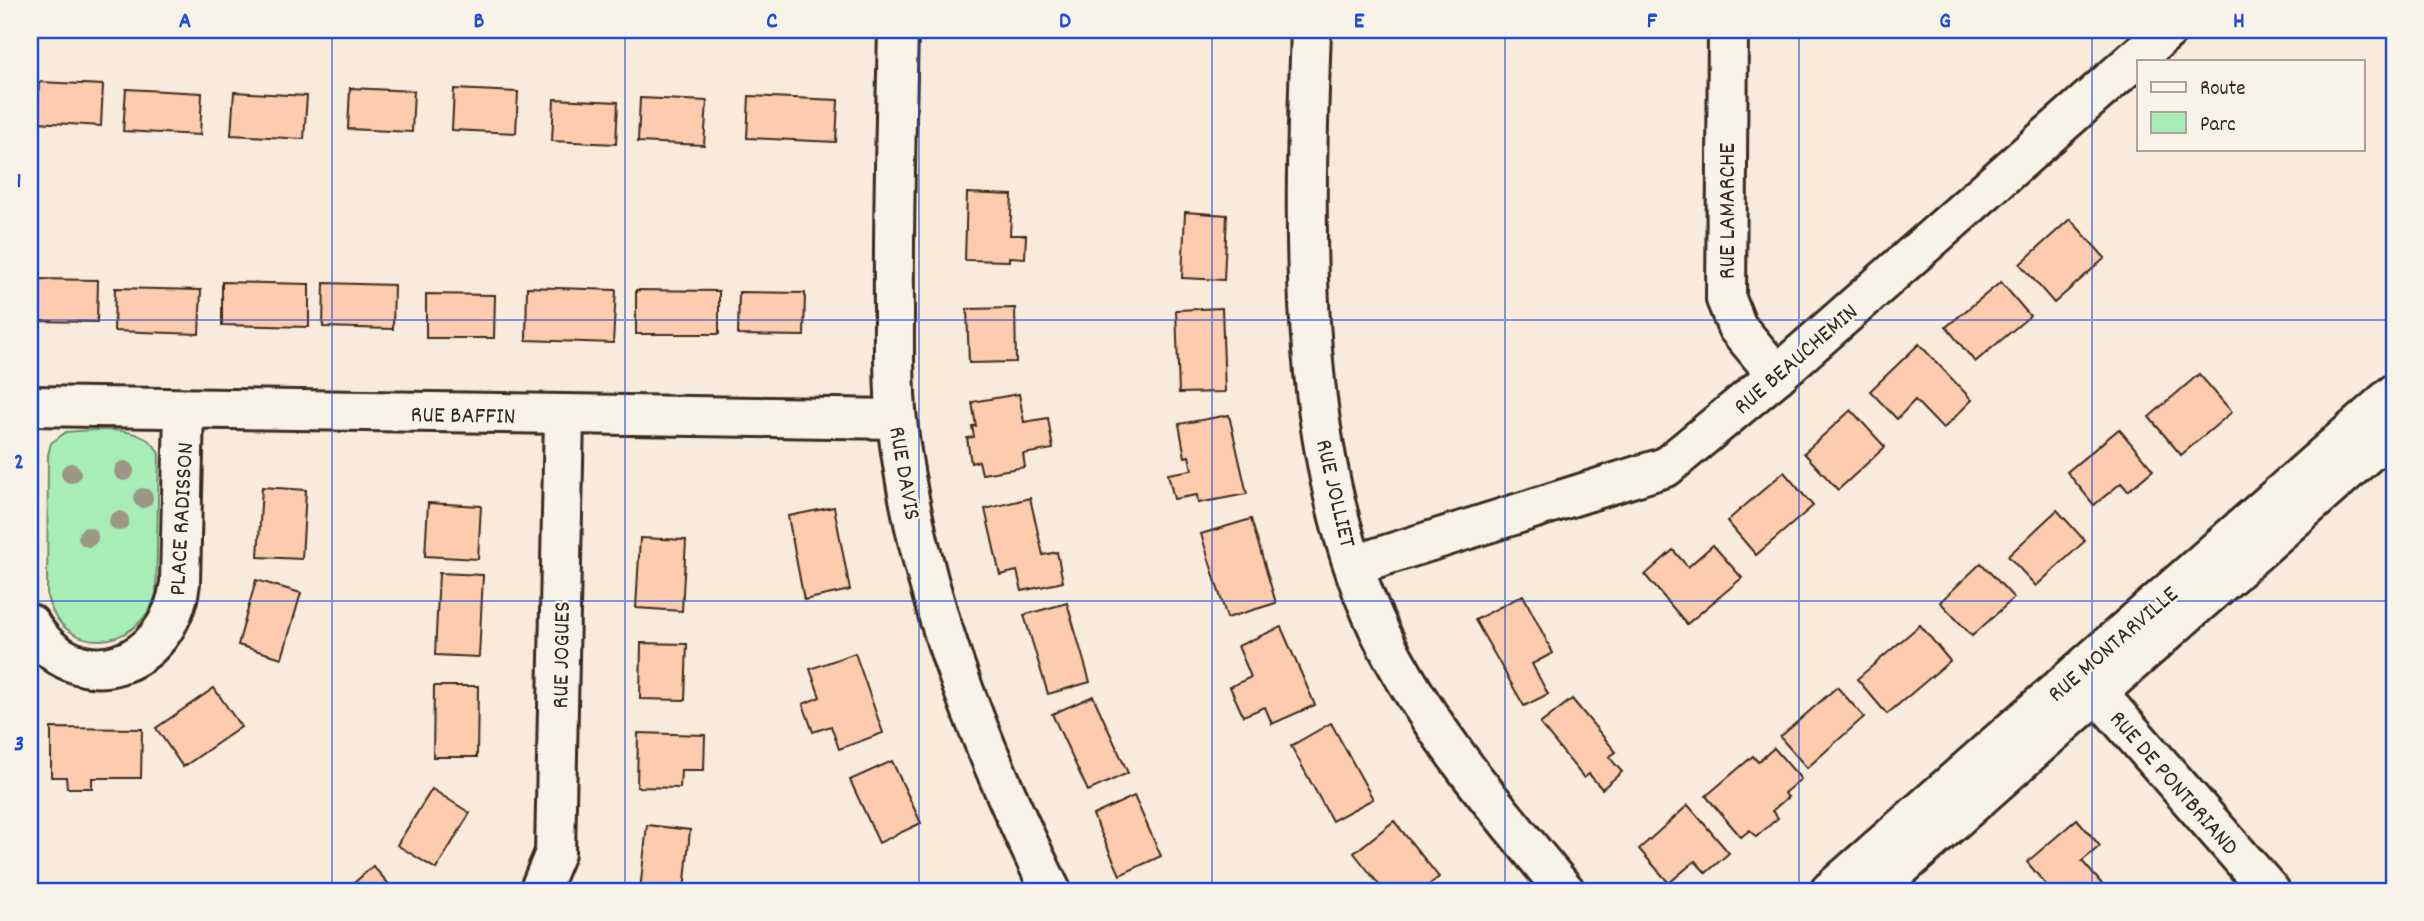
<svg xmlns="http://www.w3.org/2000/svg" width="2424" height="921" font-family="Dekko,sans-serif">
  <style>
    .green { fill: #a8ecb7; stroke: #728b6a; stroke-width: 2 }
    .building { fill: #fdcbad; stroke: #3b2a1e; stroke-width: 2 }
    .lines { fill: none; stroke-linecap: round; stroke-linejoin: round }
    .street-casing { stroke: #3b2a1e; stroke-width: 44 }
    .secondary-casing { stroke: #3b2a1e; stroke-width: 44 }
    .street { stroke: #f7f3e8; stroke-width: 38 }
    .secondary { stroke: #f7f3e8; stroke-width: 38 }
    .tree { fill: #9c9685 }
    .grid { fill: none; stroke: #1d4ed8; stroke-width: 2; stroke-opacity: 0.55 }
    .labels { text-anchor: middle; stroke-width: 5; stroke-linejoin: round; paint-order: stroke }
    .street-label { font-size: 24px; fill: #3b2a1e; stroke: #f7f3e8 }
    .neatline { fill: none; stroke: #1d4ed8; stroke-width: 2.5 }
    .grid-label { font-size: 23px; text-anchor: middle; font-weight: bold; fill: #1d4ed8 }
  </style>
  <rect width="100%" height="100%" fill="#f8ebdc"/>
  <filter id="ink" filterUnits="userSpaceOnUse"><feTurbulence type="fractalNoise" baseFrequency=".0143" numOctaves="2"/><feDisplacementMap in="SourceGraphic" scale="14" xChannelSelector="R" yChannelSelector="G"/><feConvolveMatrix kernelMatrix="1 2 1 2 8 2 1 2 1" color-interpolation-filters="sRGB"/></filter>
  <g filter="url(#ink)">
    <path class="green" d="M66,432C93,430 147,423 159,454L156,594C139,652 62,658 47,596L48,455L51,443Z"/>
    <g class="building">
      <path d="M39,82L103,85L101,126L37,122Z"/>
      <path d="M350,88L414,91L412,132L348,129Z"/>
      <path d="M126,89L202,93L200,135L123,131Z"/>
      <path d="M454,89L518,92L516,133L452,130Z"/>
      <path d="M234,92L307,96L304,139L231,135Z"/>
      <path d="M749,96L838,100L836,142L747,138Z"/>
      <path d="M640,98L707,101L704,145L638,142Z"/>
      <path d="M554,99L618,102L616,144L552,141Z"/>
      <path d="M967,193L1012,195L1010,235H1026L1025,258L1009,257V261L965,260Z"/>
      <path d="M1185,212L1227,215L1224,280L1182,278Z"/>
      <path d="M2070,219L2105,258L2054,303L2020,264Z"/>
      <path d="M34,279L98,280L97,322L33,321Z"/>
      <path d="M222,282L309,284V327L222,325Z"/>
      <path d="M2001,282L2030,316L1975,362L1946,327Z"/>
      <path d="M324,283L394,285L393,329L323,327Z"/>
      <path d="M527,287L616,290L613,343L526,340Z"/>
      <path d="M115,288L201,290L199,334L114,331Z"/>
      <path d="M636,290L719,291V334H636Z"/>
      <path d="M739,292L805,293L804,336L738,335Z"/>
      <path d="M426,294L495,295L494,338H426Z"/>
      <path d="M1015,308L1016,362L969,363L967,309Z"/>
      <path d="M1222,308L1225,392L1179,393L1176,310Z"/>
      <path d="M1919,344L1972,400L1943,429L1915,400L1897,419L1870,391Z"/>
      <path d="M2199,374L2232,412L2181,455L2149,417Z"/>
      <path d="M1019,394L1024,422L1048,418L1053,449L1023,454L1025,467L982,474L979,461L971,463L967,438L974,437L972,426H976L972,402Z"/>
      <path d="M1851,410L1885,447L1838,490L1804,453Z"/>
      <path d="M1229,415L1247,494L1198,503L1197,495L1174,499L1168,474L1192,470L1189,456L1185,457L1179,424Z"/>
      <path d="M2119,429L2153,470L2128,491L2121,483L2094,505L2067,472Z"/>
      <path d="M1784,472L1813,506L1756,555L1727,521Z"/>
      <path d="M262,487L306,490L302,559L258,557Z"/>
      <path d="M1030,498L1043,555L1057,552L1063,582L1022,591L1017,571L1000,575L985,509Z"/>
      <path d="M428,503L481,506L478,559L425,556Z"/>
      <path d="M834,507L850,590L804,600L788,516Z"/>
      <path d="M2057,510L2085,541L2036,586L2008,556Z"/>
      <path d="M1251,519L1276,603L1227,618L1201,534Z"/>
      <path d="M640,538L686,540L682,611L636,608Z"/>
      <path d="M1713,545L1742,578L1687,624L1645,575L1673,550L1688,567Z"/>
      <path d="M1981,563L2014,598L1972,636L1940,602Z"/>
      <path d="M439,573L483,575L479,657L435,655Z"/>
      <path d="M256,580L301,593L282,658L238,645Z"/>
      <path d="M1523,595L1553,653L1532,664L1548,694L1524,706L1475,620Z"/>
      <path d="M1067,603L1090,682L1048,694L1024,615Z"/>
      <path d="M1920,625L1950,661L1887,714L1857,679Z"/>
      <path d="M1281,627L1315,705L1272,724L1265,707L1243,716L1230,687L1251,677L1238,646Z"/>
      <path d="M641,643L687,644L685,700L640,699Z"/>
      <path d="M855,653L883,733L839,749L831,726L813,732L803,704L820,697L810,669Z"/>
      <path d="M434,686H478L477,757H433Z"/>
      <path d="M1837,687L1864,717L1807,768L1780,737Z"/>
      <path d="M214,688L241,727L183,767L156,728Z"/>
      <path d="M1093,696L1128,773L1088,791L1052,714Z"/>
      <path d="M1572,699L1616,752L1609,757L1622,772L1602,789L1589,774L1584,778L1540,724Z"/>
      <path d="M1331,723L1373,799L1332,821L1291,746Z"/>
      <path d="M51,728L142,729L141,778H92V788H67L66,777H51Z"/>
      <path d="M638,733L705,735L704,770H681L680,788L637,787Z"/>
      <path d="M1774,748L1801,779L1784,793L1788,797L1772,811L1778,818L1756,837L1750,830L1741,837L1706,796L1753,756L1758,762Z"/>
      <path d="M892,761L921,823L879,843L850,780Z"/>
      <path d="M432,789L470,813L436,869L397,845Z"/>
      <path d="M1134,796L1161,856L1120,875L1093,815Z"/>
      <path d="M1688,805L1729,853L1706,873L1695,861L1669,883L1639,849Z"/>
      <path d="M2077,819L2100,846L2082,861L2102,884L2094,891H2051L2027,862Z"/>
      <path d="M1394,821L1439,877L1421,891H1384L1354,853Z"/>
      <path d="M647,825L690,830L684,891H640Z"/>
      <path d="M373,866L395,891H345Z"/>
    </g>
    <g class="lines">
      <g class="street-casing">
        <g id="street">
          <path d="M898,30C896,123 893,217 894,310C894,347 893,385 897,421C916,588 978,741 1051,891"/>
          <path d="M1311,30C1304,227 1294,468 1388,648C1435,737 1501,814 1565,891"/>
          <path d="M1728,30L1726,299L1737,327L1777,375"/>
          <path d="M30,406L896,419"/>
          <path d="M1354,565L1666,467L1777,375L2168,30"/>
          <path d="M30,624C77,701 169,668 180,583L184,409"/>
          <path d="M2079,672L2270,891"/>
          <path d="M539,891L555,853L564,416"/>
        </g>
      </g>
      <g class="secondary-casing">
        <g id="secondary">
          <path d="M1830,891L2394,394"/>
          <path d="M1874,891L2394,430"/>
        </g>
      </g>
      <use href="#street" class="street"/>
      <use href="#secondary" class="secondary"/>
    </g>
    <g class="tree">
      <circle cx="124" cy="471" r="10"/>
      <circle cx="71" cy="473" r="10"/>
      <circle cx="143" cy="498" r="10"/>
      <circle cx="119" cy="521" r="10"/>
      <circle cx="88" cy="537" r="10"/>
    </g>
  </g>
  <path class="grid" d="M332,30V891M625,30V891M919,30V891M1212,30V891M1505,30V891M1799,30V891M2092,30V891M30,320H2394M30,601H2394"/>
  <g class="labels">
    <g class="street-label">
      <text transform="translate(1726 211) rotate(-90)" y="8">RUE LAMARCHE</text>
      <text transform="translate(1795 358) rotate(-41)" y="8">RUE BEAUCHEMIN</text>
      <text transform="translate(463 414) rotate(1)" y="8">RUE BAFFIN</text>
      <text transform="translate(906 473) rotate(80)" y="8">RUE DAVIS</text>
      <text transform="translate(1337 493) rotate(77)" y="8">RUE JOLLIET</text>
      <text transform="translate(180 519) rotate(-87)" y="8">PLACE RADISSON</text>
      <text transform="translate(2112 643) rotate(-41)" y="8">RUE MONTARVILLE</text>
      <text transform="translate(560 655) rotate(-89)" y="8">RUE JOGUES</text>
      <text transform="translate(2175 782) rotate(49)" y="8">RUE DE PONTBRIAND</text>
    </g>
  </g>
  <rect width="2424" height="921" fill="none" stroke="#f7f3e8" stroke-width="77"/>
  <rect x="2137" y="60" width="228" height="91" fill="#f7f3e8" stroke="#aca397" stroke-width="2"/>
  <rect x="2151" y="82" width="35" height="10" fill="#f7f3e8" stroke="#aca397" stroke-width="2"/>
  <text x="2200" y="94" font-size="21" fill="#3b2a1e">Route</text>
  <rect x="2151" y="112" width="35" height="21" fill="#a8ecb7" stroke="#aca397" stroke-width="2"/>
  <text x="2200" y="130" font-size="21" fill="#3b2a1e">Parc</text>
  <rect x="38" y="38" width="2348" height="845" class="neatline"/>
  <g class="grid-label">
    <text x="185" y="27">A</text>
    <text x="479" y="27">B</text>
    <text x="772" y="27">C</text>
    <text x="1065" y="27">D</text>
    <text x="1359" y="27">E</text>
    <text x="1652" y="27">F</text>
    <text x="1945" y="27">G</text>
    <text x="2239" y="27">H</text>
    <text x="19" y="187">1</text>
    <text x="19" y="468">2</text>
    <text x="19" y="750">3</text>
  </g>
</svg>
